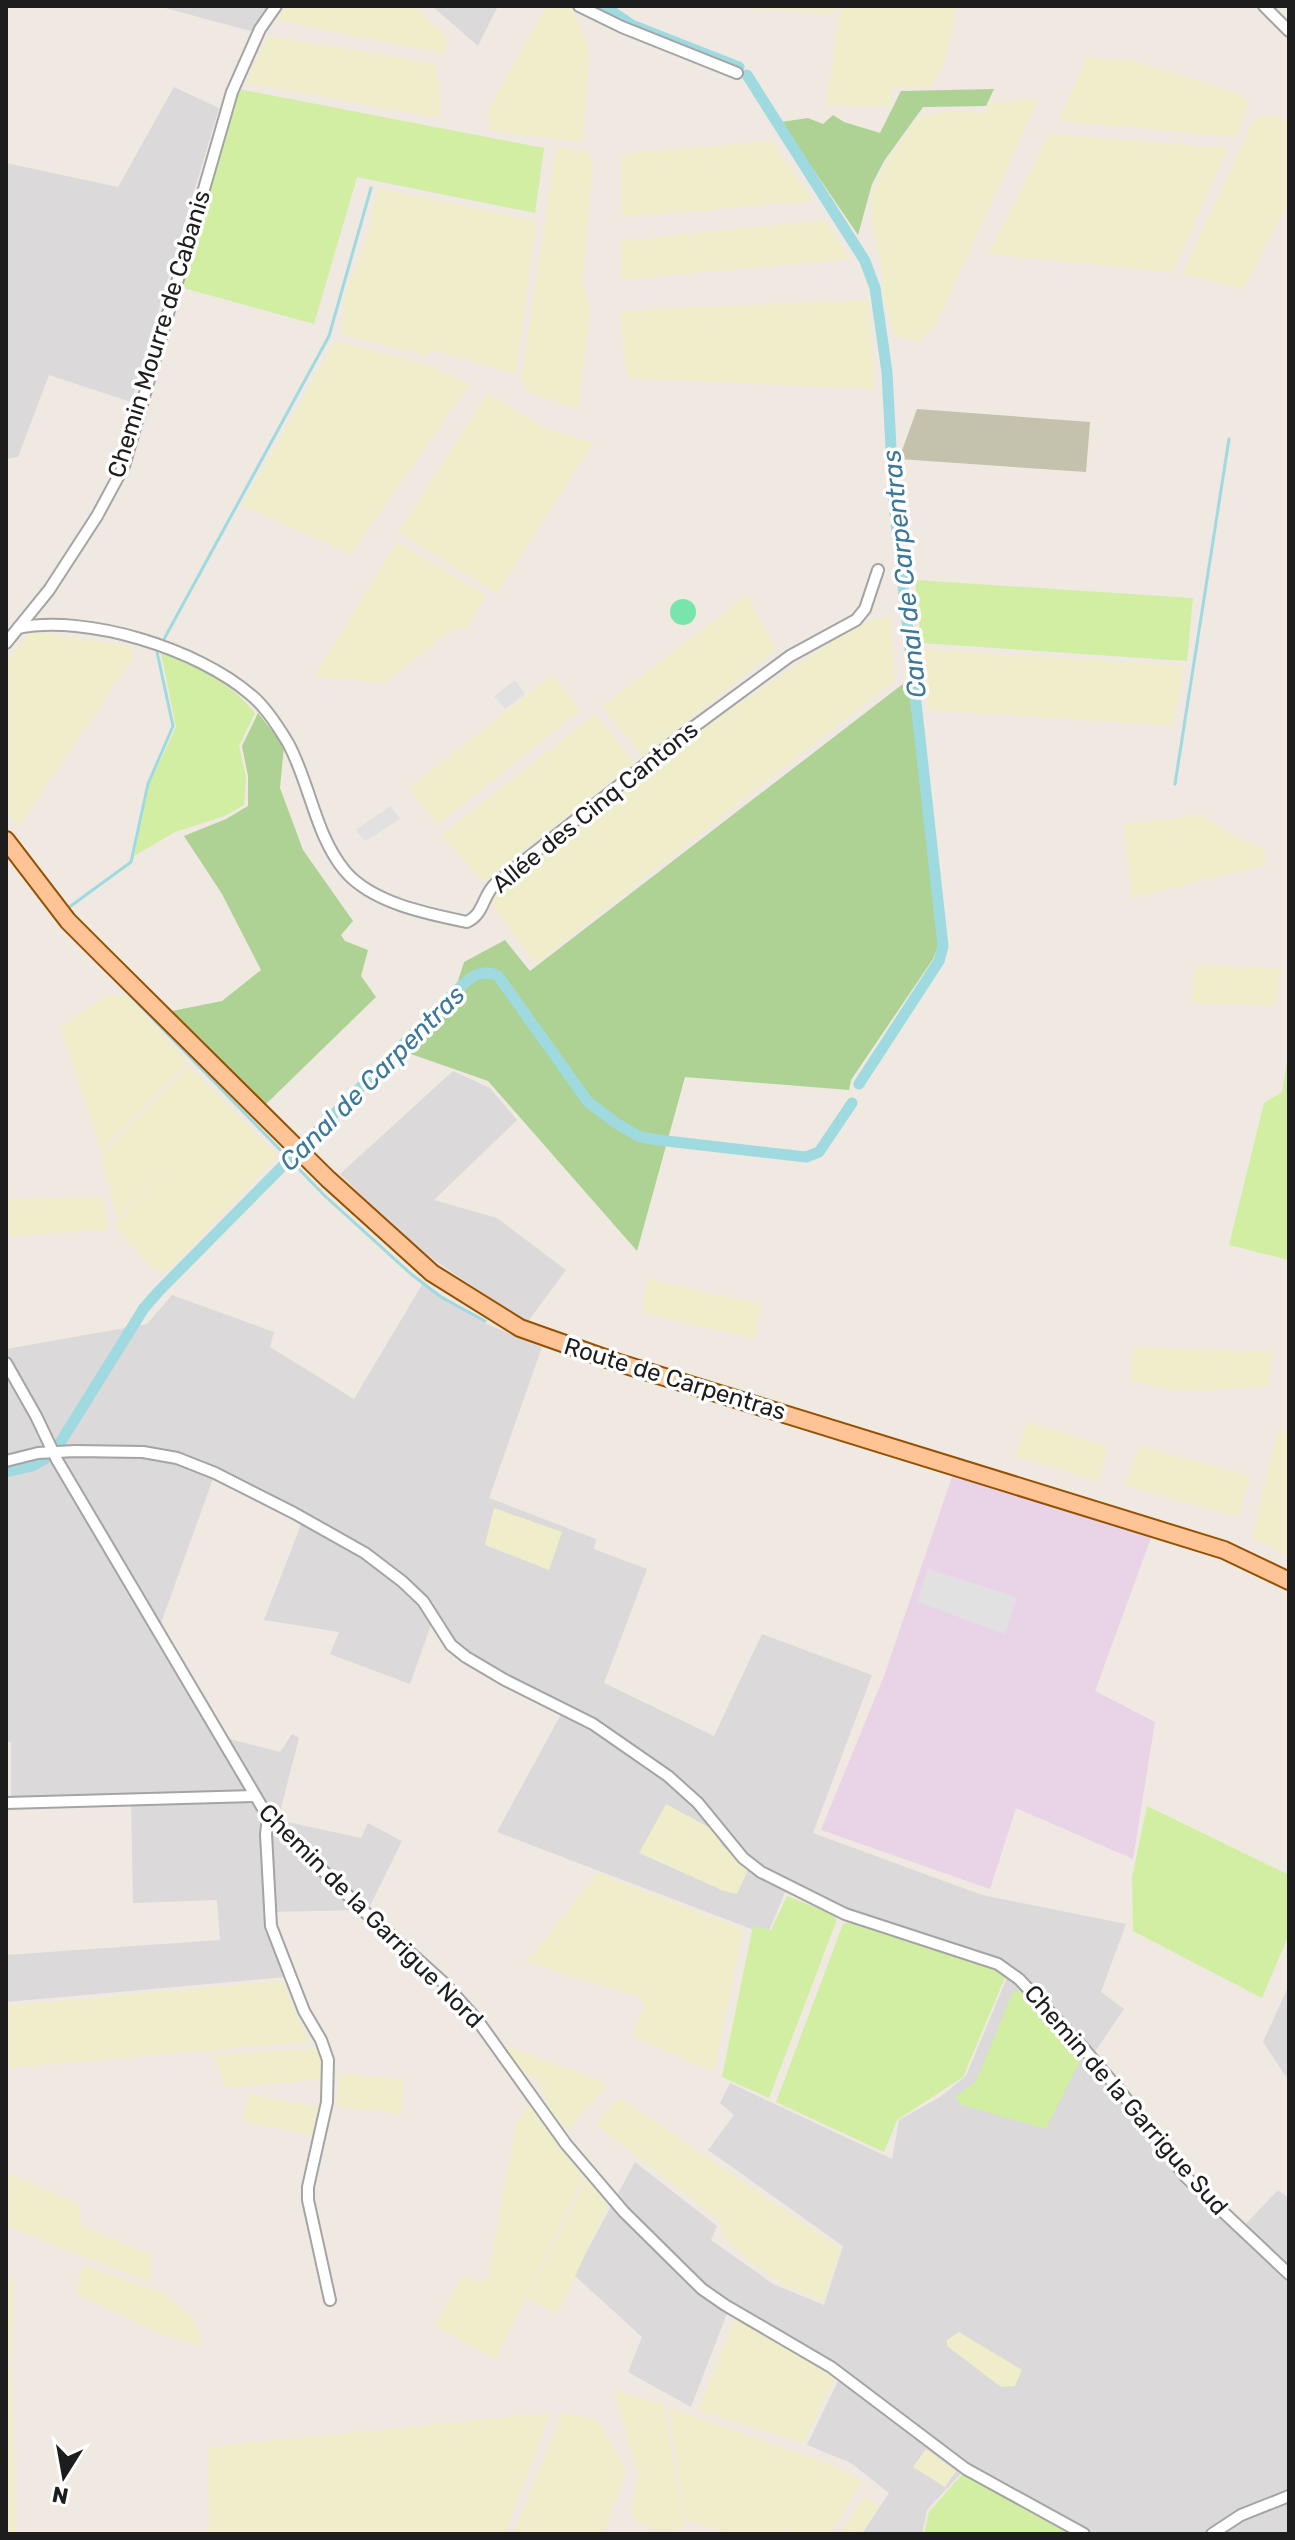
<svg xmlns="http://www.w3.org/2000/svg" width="1295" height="2540" font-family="Rubik,sans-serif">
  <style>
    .residential { fill: #dbd9da }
    .industrial { fill: #e9d3e7 }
    .construction { fill: #c4c1ac }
    .farmland { fill: #f0edcb }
    .grass { fill: #d1eea3 }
    .forest { fill: #add293 }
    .pitch { fill: #78e5ac }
    .parking { fill: #e1e1e1 }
    .pier { fill: #fff }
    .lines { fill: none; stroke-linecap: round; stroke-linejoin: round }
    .stream { stroke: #9edae0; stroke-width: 3 }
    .canal { stroke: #9edae0; stroke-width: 11 }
    .minor-casing { stroke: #a4a4a4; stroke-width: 14 }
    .primary-casing { stroke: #955000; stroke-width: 20 }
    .minor { stroke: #fff; stroke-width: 10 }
    .primary { stroke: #ffc496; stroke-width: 16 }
    .labels { text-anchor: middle; stroke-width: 7; stroke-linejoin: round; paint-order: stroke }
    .street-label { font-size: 24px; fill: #1d1d1d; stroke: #fff }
    .water-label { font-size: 26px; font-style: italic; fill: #3b789b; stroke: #fff }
  </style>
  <rect width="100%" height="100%" fill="#efe9e1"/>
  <g class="residential">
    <path d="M158,6H269L254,32Z"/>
    <path d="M432,6H498L478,46Z"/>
    <path d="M174,87L219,108L131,402L49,375L18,457L6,459V163L118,187Z"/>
    <path d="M453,1071L490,1088L517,1120L434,1200L497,1218L566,1270L527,1323L409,1243L340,1174Z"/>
    <path d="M423,1283L487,1324L542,1347L489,1498L596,1539L594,1549L647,1569L604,1683L714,1736L762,1634L872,1675L813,1833L982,1895L1126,1924L1101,1992L1124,2009L1088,2062L1113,2087L1175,2168L1238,2232L1278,2190L1289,2198V2534H1096L967,2467L927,2510L922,2534H862L889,2493L851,2463L807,2445L843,2371L731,2303L691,2407L628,2372L642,2337L574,2275L635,2162L717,2226L711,2240L773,2284L824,2305L843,2246L708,2150L734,2115L720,2103L730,2083L892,2159L899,2120L940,2097L966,2076L1011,1968L1000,1960L854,1911L789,1883L767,1935L497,1832L566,1705L507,1675L468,1652L453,1640L434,1616L410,1684L330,1654L339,1632L264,1620L302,1522L214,1476L156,1637L214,1735L280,1752L292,1734L299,1738L278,1820L361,1838L368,1823L402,1841L368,1910L267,1912L286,1977L6,2002V1955L220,1940L217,1900L133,1903L131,1796L11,1800V1742H6V1349L147,1324L172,1295L274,1332L270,1347L354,1399Z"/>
    <path d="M1289,1985V2078L1284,2074L1263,2042Z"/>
  </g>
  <path class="industrial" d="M953,1474L1152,1535L1095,1691L1155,1722L1133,1859L1016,1808L990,1889L821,1830L884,1676Z"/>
  <path class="construction" d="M917,409L1090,422L1086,472L899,459Z"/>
  <g class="farmland">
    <path d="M287,6H415L447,38L445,54L276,20Z"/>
    <path d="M546,6H564L572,9L585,39L589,61L582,142L490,131L488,110Z"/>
    <path d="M753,6H835L833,14L752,9Z"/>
    <path d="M841,6H956L944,65L930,88H892V106L826,105Z"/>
    <path d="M268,36L434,63L439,87L440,118L246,83Z"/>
    <path d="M1086,57L1135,61L1240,94L1248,104L1237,137L1059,121Z"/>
    <path d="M1038,99L935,327L918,341L894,336L883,296L882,266L871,219L873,190L888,160L919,116L952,111L983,113L990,103Z"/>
    <path d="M1263,116L1279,117L1289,123V200L1243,289L1182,274L1253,121Z"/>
    <path d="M1049,134L1228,148L1173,272L988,254Z"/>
    <path d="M772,141L814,201L622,217L621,154Z"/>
    <path d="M556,147L588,151L593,168L582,281L590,313L578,409L531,393L521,382Z"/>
    <path d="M377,188L536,221L516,374L433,350L425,355L342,335L345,293L368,235Z"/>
    <path d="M826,220L849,259L621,280L620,241Z"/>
    <path d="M868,300L875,389L627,378L620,313L650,309Z"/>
    <path d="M335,341L425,364L470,384L351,554L242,505Z"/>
    <path d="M488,393L542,427L593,443L497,593L398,532Z"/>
    <path d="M397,542L486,595L467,627L447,633L385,683L314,676Z"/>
    <path d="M747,595L776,650L642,757L603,706Z"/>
    <path d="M890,616L895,680L535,964L489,900L709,724L834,640L869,621Z"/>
    <path d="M31,631L134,647L132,659L18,828L6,809V662Z"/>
    <path d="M922,649L1184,666L1173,726L929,710Z"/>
    <path d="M552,675L581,710L437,825L409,788Z"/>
    <path d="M595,714L634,763L483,882L441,835Z"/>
    <path d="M1202,815L1236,837L1264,849L1266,865L1132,898L1124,824Z"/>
    <path d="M1196,965L1281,969L1275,1006L1191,1003Z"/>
    <path d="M107,995L127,996L188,1062L101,1151L60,1027Z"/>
    <path d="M189,1066L278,1156L166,1273L149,1266L119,1231L116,1222L203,1133L117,1219L101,1155Z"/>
    <path d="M102,1197L109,1230L6,1236V1199Z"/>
    <path d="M647,1279L760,1304L755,1339L643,1313Z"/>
    <path d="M1133,1347L1272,1352L1269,1386L1181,1392L1131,1381Z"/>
    <path d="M1027,1422L1108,1446L1098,1481L1014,1456Z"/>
    <path d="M1278,1429L1289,1432V1558L1270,1545L1252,1540Z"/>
    <path d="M1140,1446L1250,1476L1238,1517L1124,1485Z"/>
    <path d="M494,1508L562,1532L549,1570L485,1545Z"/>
    <path d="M666,1804L712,1829L723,1846L748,1870L737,1894L724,1891L639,1853Z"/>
    <path d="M597,1873L743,1929L714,2072L632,2036L644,2006L640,1997L527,1962Z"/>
    <path d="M282,1981L309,2042L6,2068V2006Z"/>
    <path d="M505,2045L608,2084L568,2130L552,2114L539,2082L527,2075L504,2050Z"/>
    <path d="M321,2048L323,2079L226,2088L213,2055Z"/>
    <path d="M340,2074L404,2079L401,2114L336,2106Z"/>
    <path d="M249,2094L318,2107L312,2135L243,2121Z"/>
    <path d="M622,2099L841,2249L823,2301L780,2283L744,2257L722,2234L721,2222L597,2125L615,2101Z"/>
    <path d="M528,2104L583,2177L496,2359L435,2326L462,2276L477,2282L488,2278L516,2125Z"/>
    <path d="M6,2172L78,2204L82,2226L151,2255V2283L6,2226Z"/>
    <path d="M586,2178L608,2205L558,2313L526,2299Z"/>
    <path d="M83,2265L163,2293L193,2318L203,2346L159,2333L76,2294Z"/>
    <path d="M6,2275L14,2280L12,2362H6Z"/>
    <path d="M735,2319L796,2350L834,2378L804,2443L698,2411Z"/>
    <path d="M959,2332L1022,2370L1015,2386L1001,2387L947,2346V2340Z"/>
    <path d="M6,2367H12L16,2534H6Z"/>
    <path d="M614,2390L663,2404L685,2529L660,2531L636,2523L631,2510L638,2474Z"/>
    <path d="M668,2407L830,2464L863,2481L830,2534H787L791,2526L781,2534H732L685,2520Z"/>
    <path d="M550,2413L505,2534H209L208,2447Z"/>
    <path d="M562,2413L598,2420L626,2470L604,2534H513Z"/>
    <path d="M926,2449L956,2471L945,2487L913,2467Z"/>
    <path d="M865,2495L879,2507L862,2534H839Z"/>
  </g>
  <g class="grass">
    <path d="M238,89L544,148L535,213L357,177L314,324L180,287Z"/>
    <path d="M915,580L1193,598L1187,661L921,643Z"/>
    <path d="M161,653C197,664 232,685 255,713L239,746L246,777L244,805L225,816L175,832L134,856L149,785L176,727Z"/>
    <path d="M1289,1051V1260L1229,1245L1264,1103L1282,1092Z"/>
    <path d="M1147,1806L1289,1875V1934L1262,1998L1133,1931L1132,1878Z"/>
    <path d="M787,1896L835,1915L836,1922L769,2098L722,2077L753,1926L771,1930Z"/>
    <path d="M851,1921L996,1967L1006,1975L963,2077L897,2120L884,2152L776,2102L843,1924Z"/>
    <path d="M1024,1990L1083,2055L1046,2129L962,2105L955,2097L976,2081L1013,1992Z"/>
    <path d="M964,2472L1074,2534H924L929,2512Z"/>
  </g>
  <g class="forest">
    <path d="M994,89L986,106L923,107L884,161L872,184L858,235L781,122L808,118L823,124L833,115L844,122L880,133L901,91Z"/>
    <path d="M908,680L939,943L933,959L851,1080L849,1090L685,1077L637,1251L488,1081L411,1054L451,1003L464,962L505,940L530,971Z"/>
    <path d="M258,713L284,746L280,788L303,850L353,921L341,935L345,941L368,950L361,976L376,997L266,1104L172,1011L222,1001L261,970L222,894L184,836L226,819L248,806V776L242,746Z"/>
  </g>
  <circle class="pitch" cx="683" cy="612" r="13"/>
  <g class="parking">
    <path d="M515,680L525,694L505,709L494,696Z"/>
    <path d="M390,806L400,819L365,841L356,830Z"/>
    <path d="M928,1569L1017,1597L1005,1634L917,1602Z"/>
  </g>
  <path class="pier" d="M408,1032L414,1038L161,1295L154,1290Z"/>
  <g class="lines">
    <g class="stream">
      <path d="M1175,784L1229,439"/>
      <path d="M6,853L55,917"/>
      <path d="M68,908L131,862L148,784L173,726L157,652L329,336L371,188"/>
      <path d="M90,954L325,1196L411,1274L441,1297L485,1321"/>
    </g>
    <g class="canal">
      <path d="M604,6L632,25L739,67"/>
      <path d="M747,75L865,261L875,288L887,372L894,504L943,946L939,961L859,1084"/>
      <path d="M60,1443L144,1308L159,1291L448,999C463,985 477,965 498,976L588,1102L616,1123L640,1137L658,1140L806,1157L819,1152L852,1103"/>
      <path d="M6,1472L32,1466L45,1459"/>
    </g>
    <g class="minor-casing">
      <g id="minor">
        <path d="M579,6L622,27L737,73"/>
        <path d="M1264,6L1289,31"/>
        <path d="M18,628C87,614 198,649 251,695C265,706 279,728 288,743C310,783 315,835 345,871C372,903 428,914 467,922C484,914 482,897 495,884L680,737L790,656L856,620L865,609L878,570"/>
        <path d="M6,643L49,590L97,516L124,466L232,92L260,29L276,6"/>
        <path d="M6,1363L36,1416L57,1460L268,1817L367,1914L444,1983L478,2021L566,2144L624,2212L702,2289L725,2305L831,2367L966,2469L1084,2534"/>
        <path d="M6,1461L38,1453L75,1451L143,1452L177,1458L215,1473L294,1513L365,1553L403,1582L423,1601L451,1645L466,1657L505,1680L593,1724L668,1776L698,1803L743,1858L761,1872L845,1914L998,1964L1019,1979L1085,2050L1120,2091L1186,2177L1289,2274"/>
        <path d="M6,1803L254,1796"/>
        <path d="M268,1817L266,1834L271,1926L304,2011L321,2040L328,2060L327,2102L308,2187V2200L330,2300"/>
        <path d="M1212,2534L1241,2515L1289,2496"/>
      </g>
    </g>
    <g class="primary-casing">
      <path id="primary" d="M6,840L68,921L103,956L328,1179L432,1273L520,1328L616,1362L1224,1550L1289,1581"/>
    </g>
    <use href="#minor" class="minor"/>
    <use href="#primary" class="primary"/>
  </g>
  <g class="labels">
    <g class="street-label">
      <text transform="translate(159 334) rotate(-73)" y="8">Chemin Mourre de Cabanis</text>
      <text transform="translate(595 807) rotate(-39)" y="8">Allée des Cinq Cantons</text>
      <text transform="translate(675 1379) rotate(17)" y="8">Route de Carpentras</text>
      <text transform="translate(371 1916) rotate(45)" y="8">Chemin de la Garrigue Nord</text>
      <text transform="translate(1126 2100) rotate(49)" y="8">Chemin de la Garrigue Sud</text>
    </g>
    <g class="water-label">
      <text transform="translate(904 574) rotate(-96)" y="9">Canal de Carpentras</text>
      <text transform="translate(372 1078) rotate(-45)" y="9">Canal de Carpentras</text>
    </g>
  </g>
  <rect width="1295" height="2540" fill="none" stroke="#1d1d1d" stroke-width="16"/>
  <g transform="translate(64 2476) rotate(191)" stroke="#ffffff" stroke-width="6" paint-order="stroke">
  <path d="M0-6L14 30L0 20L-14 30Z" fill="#1d1d1d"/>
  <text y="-12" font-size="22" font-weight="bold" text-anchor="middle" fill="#1d1d1d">N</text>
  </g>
</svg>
